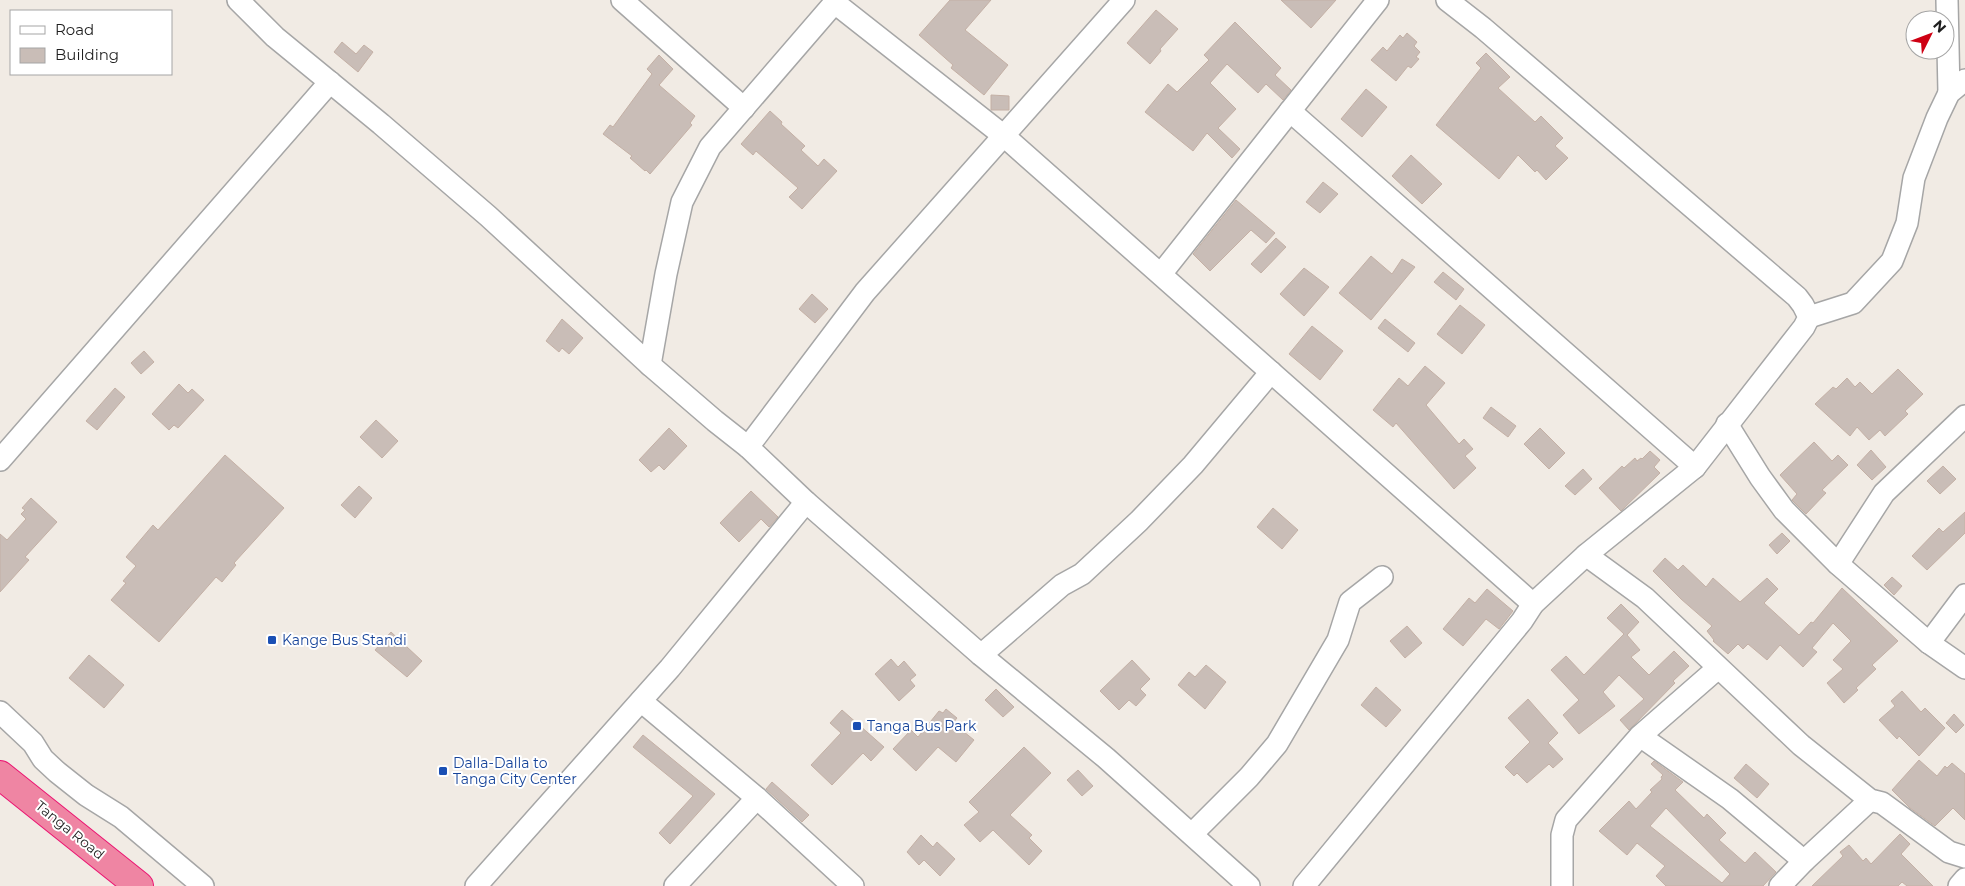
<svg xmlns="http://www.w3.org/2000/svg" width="1965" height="886" font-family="Montserrat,sans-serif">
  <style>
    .building { fill: #c9bdb7; stroke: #c4b0a5; fill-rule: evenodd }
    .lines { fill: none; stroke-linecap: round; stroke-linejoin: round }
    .minor-casing { stroke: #a6a6a6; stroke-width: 24 }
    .highway-casing { stroke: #eb1572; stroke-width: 30 }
    .minor { stroke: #fff; stroke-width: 21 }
    .highway { stroke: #ef85a3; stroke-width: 28 }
    .transit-dot { fill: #1a4fb4; stroke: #fff; stroke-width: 2 }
    .labels { text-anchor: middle; stroke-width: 4; stroke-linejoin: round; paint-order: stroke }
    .transit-label { font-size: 14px; fill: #164399; stroke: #fff; text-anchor: start }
    .street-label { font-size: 14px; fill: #1f1f1f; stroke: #fff }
  </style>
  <rect width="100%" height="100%" fill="#f1ebe4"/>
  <g class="building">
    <path d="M950,0H991L965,30L1008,65L984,95L951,68L953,65L919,35Z"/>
    <path d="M1281,0H1336L1311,28Z"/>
    <path d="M1156,10L1178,29L1160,49L1161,51L1150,64L1127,43Z"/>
    <path d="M1235,22L1281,68L1275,75L1291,90L1283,100L1266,84L1258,93L1227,64L1210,83L1236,109L1218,128L1240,149L1232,158L1207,133L1193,151L1145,112L1168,84L1177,92L1209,60L1204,55Z"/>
    <path d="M1407,33L1417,42L1414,46L1420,52L1416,57L1419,59L1411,68L1408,66L1396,81L1371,60L1383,47L1387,51L1400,35L1403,38Z"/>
    <path d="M342,42L356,54L364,45L373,52L358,72L334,52Z"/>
    <path d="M1486,53L1510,77L1498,88L1535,122L1541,116L1563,138L1555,146L1568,158L1546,180L1537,170L1535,172L1518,155L1499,179L1436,125L1481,68L1476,63Z"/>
    <path d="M659,55L673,69L659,85L695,116L690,123L692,125L650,174L646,170L645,171L630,158L632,156L603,134L610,125L613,127L652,74L647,69Z"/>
    <path d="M1366,89L1387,107L1362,137L1341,119Z"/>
    <path d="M991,95L1009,96V110H991Z"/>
    <path d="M770,111L782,122L781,124L805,146L801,150L818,166L824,159L837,171L802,209L789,197L798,188L756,151L753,155L741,144Z"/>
    <path d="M1411,155L1442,184L1422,204L1392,176Z"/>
    <path d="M1323,182L1338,194L1320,213L1306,202Z"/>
    <path d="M1236,200L1275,233L1266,243L1251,230L1210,271L1193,254Z"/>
    <path d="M1276,238L1286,247L1261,273L1251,264Z"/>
    <path d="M1371,256L1392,274L1402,259L1415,267L1371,320L1339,293Z"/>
    <path d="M1304,268L1329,287L1304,316L1280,294Z"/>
    <path d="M1443,272L1464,289L1456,300L1434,282Z"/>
    <path d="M812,294L828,309L815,323L799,309Z"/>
    <path d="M1460,305L1485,325L1462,354L1437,334Z"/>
    <path d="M562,319L583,338L569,354L562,348L559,352L546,341Z"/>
    <path d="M1385,319L1415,343L1408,352L1378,328Z"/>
    <path d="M1312,326L1343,351L1320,380L1289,354Z"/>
    <path d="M144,351L154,362L141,374L131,363Z"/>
    <path d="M1425,366L1445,383L1426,405L1459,444L1464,439L1473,449L1465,456L1476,468L1454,489L1396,423L1393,427L1373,410L1399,378L1408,386Z"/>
    <path d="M1898,369L1923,394L1905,411L1908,414L1885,436L1880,430L1869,440L1857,427L1850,436L1815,404L1833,387L1836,389L1847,378L1855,387L1860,382L1872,394Z"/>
    <path d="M179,384L188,393L192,389L204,400L178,428L174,425L169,430L152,414Z"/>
    <path d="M115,388L125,397L97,430L86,421Z"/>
    <path d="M1491,407L1516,426L1508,437L1483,418Z"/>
    <path d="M376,420L398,441L382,458L360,437Z"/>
    <path d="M669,428L687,446L664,470L659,465L651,472L639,460Z"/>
    <path d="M1540,428L1565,453L1549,469L1524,444Z"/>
    <path d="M1814,442L1832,461L1838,455L1848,465L1822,490L1826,493L1806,514L1792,500L1797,494L1780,475Z"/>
    <path d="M1871,450L1886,467L1872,480L1857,465Z"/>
    <path d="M1650,451L1660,460L1654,467L1660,473L1621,511L1599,488L1622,466L1624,468L1635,458L1637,461L1641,458L1642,459Z"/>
    <path d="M225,455L284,508L234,563L236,565L222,582L216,577L159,642L111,600L126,583L123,581L136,566L126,557L153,525L158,530Z"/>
    <path d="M1943,466L1956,479L1940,494L1927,481Z"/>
    <path d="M1583,469L1592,479L1575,495L1565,486Z"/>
    <path d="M359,486L372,498L355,518L341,505Z"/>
    <path d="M751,491L778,517L769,527L761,519L739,542L720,523Z"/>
    <path d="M31,498L57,522L25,557L29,560L0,592V534L7,540L26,519L21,514L25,510L22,508Z"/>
    <path d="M1273,508L1298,530L1282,549L1257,527Z"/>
    <path d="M1965,512V533L1927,570L1912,556L1939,528L1943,532Z"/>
    <path d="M1782,533L1790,541L1777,554L1769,545Z"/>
    <path d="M1665,558L1678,570L1683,565L1706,587L1713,578L1740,602L1767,578L1778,589L1764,603L1799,635L1811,622L1813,623L1842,588L1898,641L1872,665L1876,669L1856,688L1858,690L1844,703L1827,683L1843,669L1833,660L1851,641L1833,623L1812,648L1817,652L1803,667L1780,645L1767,660L1748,644L1743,649L1738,644L1728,654L1713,641L1714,640L1707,631L1712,626L1681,599L1653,571Z"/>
    <path d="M1892,577L1902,586L1894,595L1884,585Z"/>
    <path d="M1487,589L1513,611L1499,629L1486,619L1463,646L1443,629L1469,598L1475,603Z"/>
    <path d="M1621,604L1639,622L1627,635L1640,650L1631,657L1649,675L1674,651L1689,666L1673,681L1675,683L1629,730L1620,720L1644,699L1619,675L1603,692L1615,706L1579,734L1563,715L1579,700L1551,670L1566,656L1584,675L1624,634L1607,618Z"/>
    <path d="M1407,626L1422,643L1405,658L1390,641Z"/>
    <path d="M391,632L422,661L407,677L375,650Z"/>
    <path d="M89,655L124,685L104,708L69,678Z"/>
    <path d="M891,659L898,667L904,661L916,675L910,680L915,686L899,701L875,674Z"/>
    <path d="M1132,660L1150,679L1140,689L1146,695L1136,706L1129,700L1119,710L1100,691Z"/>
    <path d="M1206,665L1226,682L1205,709L1178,685L1189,672L1195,677Z"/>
    <path d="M1376,687L1401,710L1386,727L1361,705Z"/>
    <path d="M996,689L1014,707L1003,717L985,700Z"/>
    <path d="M1902,691L1921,712L1925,708L1945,728L1919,756L1899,736L1897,739L1879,720L1895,706L1891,701Z"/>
    <path d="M1528,699L1558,733L1548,743L1563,759L1553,768L1549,764L1527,783L1517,773L1514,776L1505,767L1530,742L1508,718Z"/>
    <path d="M946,709L957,718L953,723L974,740L956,762L938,747L916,771L893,749L911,730L918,737L939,711L943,713Z"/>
    <path d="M842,710L884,747L871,761L863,753L832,785L811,765L841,733L830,723Z"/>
    <path d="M1954,714L1964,725L1956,733L1946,723Z"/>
    <path d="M643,735L715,794L670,844L659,833L693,796L633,747Z"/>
    <path d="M1024,747L1051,773L1010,815L1032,835L1029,838L1042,851L1029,865L993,830L980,842L964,825L979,812L969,802Z"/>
    <path d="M1919,760L1937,776L1945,766L1947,768L1952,763L1965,774V820L1953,808L1935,826L1910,808L1892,790Z"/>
    <path d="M1654,761L1683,782L1675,790L1704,818L1707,814L1726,833L1719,840L1745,863L1755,852L1776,872L1763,886H1666L1656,876L1665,866L1637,843L1627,855L1599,831L1629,801L1636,809L1652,792L1650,790L1662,779L1661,777L1663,775L1651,764ZM1666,808L1730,874L1722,883L1650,826Z"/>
    <path d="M1746,764L1769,784L1757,798L1734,778Z"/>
    <path d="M1078,770L1093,786L1082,796L1067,780Z"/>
    <path d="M772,782L809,815L802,822L766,789Z"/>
    <path d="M1900,834L1910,844L1901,854L1933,886H1907L1902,882L1898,886H1812L1843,856L1840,852L1849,845L1863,861L1866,858L1871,864Z"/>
    <path d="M921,835L933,847L937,842L955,859L940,876L924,860L919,865L907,852Z"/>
  </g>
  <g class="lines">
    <g class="minor-casing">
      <g id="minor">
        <path d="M238,0L275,37L381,124L488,216L650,365L715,421L748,447L806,502L981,655L1106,758L1249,886"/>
        <path d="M622,0L744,108"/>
        <path d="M1947,0L1949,93"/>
        <path d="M835,3L1004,136L1533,604"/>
        <path d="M1290,111L1695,467"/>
        <path d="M1161,274L1378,0"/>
        <path d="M1809,317L1853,303L1892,261L1907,223L1914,178L1937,118L1949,93L1965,80"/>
        <path d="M650,365L666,274L682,202L710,147L837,0"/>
        <path d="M1727,424L1760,477L1784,510L1838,564L1929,643L1965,668"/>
        <path d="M748,447L865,292L1124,0"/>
        <path d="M0,460L330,82"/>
        <path d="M1586,555L1645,598L1801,745L1870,800L1882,803L1949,852L1965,857"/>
        <path d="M1838,564L1884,493L1965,416"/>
        <path d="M1929,643L1965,595"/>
        <path d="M981,655L1062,585L1082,574L1139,521L1193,465L1271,372"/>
        <path d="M641,701L757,798L853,886"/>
        <path d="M0,712L33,743L43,759L57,772L86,795L121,817L203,886"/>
        <path d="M1640,736L1730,799L1804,861"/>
        <path d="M1192,834L1249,777L1277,744L1338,640L1350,602L1382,577"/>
        <path d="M476,886L670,668L806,502"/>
        <path d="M675,886L757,798"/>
        <path d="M1304,886L1522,621L1533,604L1586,555L1695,467L1804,327L1809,317L1803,305L1797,297L1483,28L1447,0"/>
        <path d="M1562,886V835L1566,820L1640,736L1718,668"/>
        <path d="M1780,886L1804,861L1870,800"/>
        <path d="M1959,886L1965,879"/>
      </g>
    </g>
    <g class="highway-casing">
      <path id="highway" d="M0,775L139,886"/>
    </g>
    <use href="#minor" class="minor"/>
    <use href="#highway" class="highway"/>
  </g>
  <g class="transit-dot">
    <rect x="267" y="635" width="10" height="10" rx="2.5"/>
    <rect x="852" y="721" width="10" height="10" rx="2.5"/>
    <rect x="438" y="766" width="10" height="10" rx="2.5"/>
  </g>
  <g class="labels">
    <g class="transit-label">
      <text x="282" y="645">Kange Bus Standi</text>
      <text x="867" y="731">Tanga Bus Park</text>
      <text x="453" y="768">Dalla-Dalla to<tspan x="453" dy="16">Tanga City Center</tspan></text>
    </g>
    <g class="street-label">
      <text transform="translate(70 830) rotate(39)" y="5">Tanga Road</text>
    </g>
  </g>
  <rect x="10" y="10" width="162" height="65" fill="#ffffff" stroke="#a5a5a5"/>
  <rect x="20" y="26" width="25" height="8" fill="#ffffff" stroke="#a5a5a5"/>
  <text x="55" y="35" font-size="15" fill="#1f1f1f">Road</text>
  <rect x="20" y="48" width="25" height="15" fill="#c9bdb7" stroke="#a5a5a5"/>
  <text x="55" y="60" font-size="15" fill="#1f1f1f">Building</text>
  <g transform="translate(1930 35) rotate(48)"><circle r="24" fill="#ffffff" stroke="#a5a5a5"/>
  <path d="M0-4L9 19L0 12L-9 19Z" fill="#ce0013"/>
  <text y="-8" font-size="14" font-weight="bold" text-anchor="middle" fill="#1f1f1f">N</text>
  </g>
</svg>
